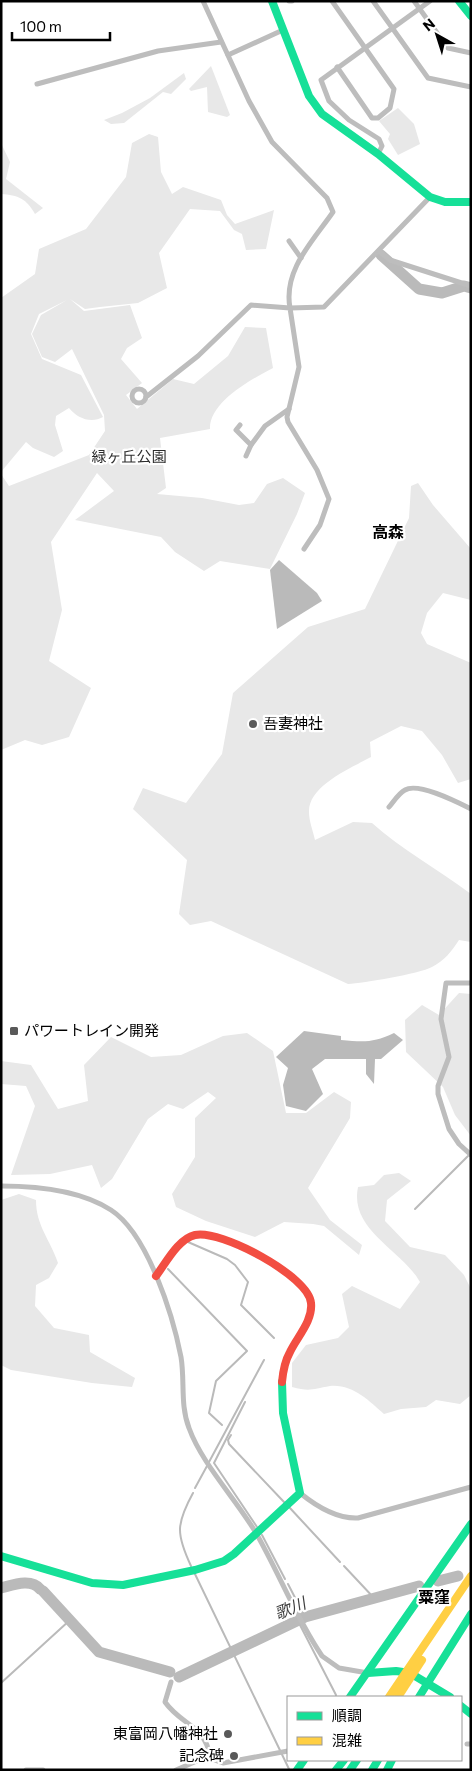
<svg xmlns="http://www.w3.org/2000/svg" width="472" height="1771" font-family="Commissioner,'Noto Sans JP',sans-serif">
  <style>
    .green { fill: #e8e8e8 }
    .water { fill: #bababa }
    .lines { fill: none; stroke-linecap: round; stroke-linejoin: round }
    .stream { stroke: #bababa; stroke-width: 2 }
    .river { stroke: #bababa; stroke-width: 11 }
    .street { stroke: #bdbdbd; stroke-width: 5 }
    .fast { stroke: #16e098; stroke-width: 8 }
    .slow { stroke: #ffcf43; stroke-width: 8 }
    .jam { stroke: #f24e42; stroke-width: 8 }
    .poi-dot { fill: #595959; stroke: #fff; stroke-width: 2 }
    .labels { text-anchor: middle; stroke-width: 4.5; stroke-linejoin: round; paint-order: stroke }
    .park-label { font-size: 15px; fill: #2d2d2d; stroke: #fff }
    .poi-label { font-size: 15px; fill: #000; stroke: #fff; text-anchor: start }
    .neighbourhood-label { font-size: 16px; font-weight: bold; fill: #000; stroke: #fff }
    .water-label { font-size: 16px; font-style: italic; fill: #3e3e3e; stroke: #fff }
  </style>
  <rect width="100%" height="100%" fill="#fff"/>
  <g class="green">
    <path d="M211,66L230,115L227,117L208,112L207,87L191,91L189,89Z"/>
    <path d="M184,73L186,79L171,94L163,92L124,123L111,124L104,120L122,113L150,98Z"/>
    <path d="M398,108L414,124L420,144L398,155L388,139L390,134L379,121Z"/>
    <path d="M149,134L158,137L161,172L172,194L183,187L221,200L227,215L235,224L274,210L266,249L246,250L242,234L234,230L220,211L190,209L159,253L167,288L138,303L100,307L85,309L70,299L84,311L130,305L142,338L127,348L121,359L142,383L126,395L137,409L173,379L194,384L228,356L245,327L266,328L273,368C252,379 209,402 210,429L160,438L166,488L157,494L202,498L239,505L254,503L267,484L283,478L305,493L297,514L270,569L220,561L204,571L175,552L161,537L75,520L114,491L97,473L51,542L62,610L49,661L91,688L69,737L42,745L25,740L1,750V474L9,486L89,455L105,431L104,415L72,349L55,362L42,357L32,334L41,315L67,300L39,314L31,334L42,359L81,375L103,417C91,424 77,418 69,408L56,416L55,425L63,451L54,457L33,448L26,442L1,472V298L35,274L39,249L86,229L126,177L132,143Z"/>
    <path d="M1,143L10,162L6,179L43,208L35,214C27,199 18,195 1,194Z"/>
    <path d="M418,483L433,505L471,549V600L443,593L427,613L421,633L427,644L471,663V779L458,783L442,755L422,731L401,726L370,742L371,757C351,768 308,786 309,812C309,821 313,831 315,840L353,822L372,823C402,850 438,869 471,894V942L459,940C452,951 444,961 432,967C419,974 363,983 348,984L211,921L190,925L179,914L187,860L133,809L143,788L186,803L222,754L233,693L308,627L365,609L409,518L411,486Z"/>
    <path d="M459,993L471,994V1136L455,1115L443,1087L406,1052L405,1020L422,1005L439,1015Z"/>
    <path d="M247,1033L273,1051L286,1113H306L334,1092L351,1102L350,1118L308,1188L330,1220L362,1245L359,1255L324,1226L313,1224L284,1222L255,1237L206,1221L176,1207L172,1194L195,1157V1118L216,1098L208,1092L183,1109L168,1104L148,1119L112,1179L101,1188L92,1165L50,1174L11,1175L35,1106L26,1086L1,1084V1061L31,1065L58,1109L88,1101L84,1065L111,1037L151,1057L181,1055L223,1036Z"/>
    <path d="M399,1173L411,1181L387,1200L385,1221L410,1247L445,1255L464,1275L471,1289V1395L460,1404L436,1400L426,1407L401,1409L384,1414C369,1401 353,1384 330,1386C313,1389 310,1392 292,1387V1363L306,1345L338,1338L349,1327L342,1294L352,1286L400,1309L420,1282C402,1250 349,1230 358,1187L374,1185L384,1175Z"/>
    <path d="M19,1194L36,1200C36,1226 50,1239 58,1263L49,1278L36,1285L35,1306L54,1328L89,1335L90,1352L135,1378L132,1387L92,1383L11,1370L1,1365V1200Z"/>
  </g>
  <g class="water">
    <path d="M279,560L317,593L322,601L277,629L270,570Z"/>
    <path d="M304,1031L341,1036V1040C364,1042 373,1043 394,1033L403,1040L381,1059H375L374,1084L366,1074V1059H325L312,1069L323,1094L306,1111L286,1106L283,1085L288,1068L276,1057Z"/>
  </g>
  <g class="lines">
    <g class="stream">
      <path d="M415,1209L468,1156"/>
      <path d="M188,1242L227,1259L235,1265L248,1282L241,1305L274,1338"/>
      <path d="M168,1269L247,1351L216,1381L209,1413L222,1425"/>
      <path d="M245,1402L214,1463L257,1527"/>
      <path d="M231,1435L228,1440L229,1444L284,1502"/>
      <path d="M209,1462L264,1360"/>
      <path d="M195,1488L207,1466"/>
      <path d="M289,1507L340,1562"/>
      <path d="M262,1535L285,1579"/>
      <path d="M191,1566C176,1534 176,1524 193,1493"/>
      <path d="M344,1566L374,1598"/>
      <path d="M194,1572L289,1769"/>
      <path d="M288,1584L305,1617"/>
      <path d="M300,1625L336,1695"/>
      <path d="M1,1683L70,1620"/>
    </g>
    <g class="river">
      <path d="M381,255L419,289L442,293L464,286L471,288"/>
      <path d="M438,1581L458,1576"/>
      <path d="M1,1588C13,1585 31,1578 40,1589"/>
      <path d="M43,1591L99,1652L170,1672"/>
      <path d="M179,1677L305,1617L419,1586"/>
    </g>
    <g class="street">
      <path d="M203,1L249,101L272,142L327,198L333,212C313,241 283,270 290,308L324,307L430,197"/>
      <path d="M289,1H292"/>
      <path d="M332,1L394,89L390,108L378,118H372L337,67"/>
      <path d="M373,1L428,78L471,87"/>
      <path d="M414,1L448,48L471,53"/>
      <path d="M228,55L283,30"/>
      <path d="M37,84L158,51L221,42"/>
      <path d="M378,154L382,146L379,139L349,120L329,101L321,80L430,1"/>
      <path d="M289,241L301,258"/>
      <path d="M379,251L390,260L471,286"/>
      <circle cx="139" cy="396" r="7"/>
      <path d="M146,397L198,356L251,305L290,308L299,367L287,417L288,422L317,470L329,499L320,525L304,549"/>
      <path d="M240,425L236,430L251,445L265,426L289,409"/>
      <path d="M246,456L251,445"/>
      <path d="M389,807C394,801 399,793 405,790C418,782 457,802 471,809"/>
      <path d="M471,983H446L441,1019L449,1057L438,1086V1094L449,1129L459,1144L471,1155"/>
      <path d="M1,1186C37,1186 80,1190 111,1210C148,1234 173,1316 181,1357C185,1381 180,1405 189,1428C202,1464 236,1499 256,1533C279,1573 296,1618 322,1656L339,1668L368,1673"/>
      <path d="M300,1493C316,1506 338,1519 358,1518L471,1487"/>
      <path d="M171,1682L165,1702C181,1725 206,1726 210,1757"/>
      <path d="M467,1744H471"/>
      <path d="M26,1770H43"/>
      <path d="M176,1770L206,1757L223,1763L288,1751"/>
    </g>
    <g class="fast">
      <path d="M272,1L309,96L322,114L378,154L430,197L445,202H471"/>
      <path d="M459,1L471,16"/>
      <path d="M1,1556L92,1583L123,1585L195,1570L224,1561L234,1554L300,1493L283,1413L282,1382"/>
      <path d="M368,1673L396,1671L410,1673L450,1697"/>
      <path d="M350,1697L471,1524"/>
      <path d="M419,1697L471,1614"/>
      <path d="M461,1706L471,1714"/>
      <path d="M297,1770L304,1760"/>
      <path d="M336,1770L344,1760"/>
      <path d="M350,1770L357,1760"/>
      <path d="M372,1770L378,1760"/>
      <path d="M387,1770L392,1760"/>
    </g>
    <g class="slow">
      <path d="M389,1697L471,1576"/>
      <path d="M398,1697L422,1660"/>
    </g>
    <path class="jam" d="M156,1276C166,1263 178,1239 195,1235C220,1229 309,1276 311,1303C313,1321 297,1337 290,1352C285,1361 283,1371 282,1382"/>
  </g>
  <g class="poi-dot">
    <circle cx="253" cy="724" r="5"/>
    <rect x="9" y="1026" width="10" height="10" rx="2.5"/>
    <circle cx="228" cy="1734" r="5"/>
    <circle cx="234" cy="1756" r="5"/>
  </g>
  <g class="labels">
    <g class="park-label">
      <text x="129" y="462">緑ヶ丘公園</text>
    </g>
    <g class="poi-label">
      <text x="263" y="729">吾妻神社</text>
      <text x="24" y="1036">パワートレイン開発</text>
      <text x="218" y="1739" text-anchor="end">東富岡八幡神社</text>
      <text x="224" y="1761" text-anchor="end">記念碑</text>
    </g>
    <g class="neighbourhood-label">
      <text x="388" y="538">高森</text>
      <text x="434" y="1603">粟窪</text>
    </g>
    <g class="water-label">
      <text transform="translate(290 1608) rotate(-22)" y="6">歌川</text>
    </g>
  </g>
  <rect width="472" height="1771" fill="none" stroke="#000000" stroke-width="5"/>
  <rect x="287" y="1696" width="175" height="65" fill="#ffffff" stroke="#999999"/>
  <rect x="297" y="1712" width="25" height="8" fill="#16e098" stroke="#999999"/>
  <text x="332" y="1721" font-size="15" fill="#000000">順調</text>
  <rect x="297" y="1737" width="25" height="8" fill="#ffcf43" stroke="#999999"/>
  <text x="332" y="1746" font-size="15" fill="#000000">混雑</text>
  <g transform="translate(437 35) rotate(321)" stroke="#ffffff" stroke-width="4" paint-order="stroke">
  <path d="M0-4L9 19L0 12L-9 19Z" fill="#000000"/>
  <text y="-8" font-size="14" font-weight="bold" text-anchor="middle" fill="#000000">N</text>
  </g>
  <path d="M12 32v8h98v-8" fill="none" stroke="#000000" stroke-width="2.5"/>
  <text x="20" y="32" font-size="15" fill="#000000" stroke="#ffffff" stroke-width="4" paint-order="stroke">100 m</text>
</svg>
